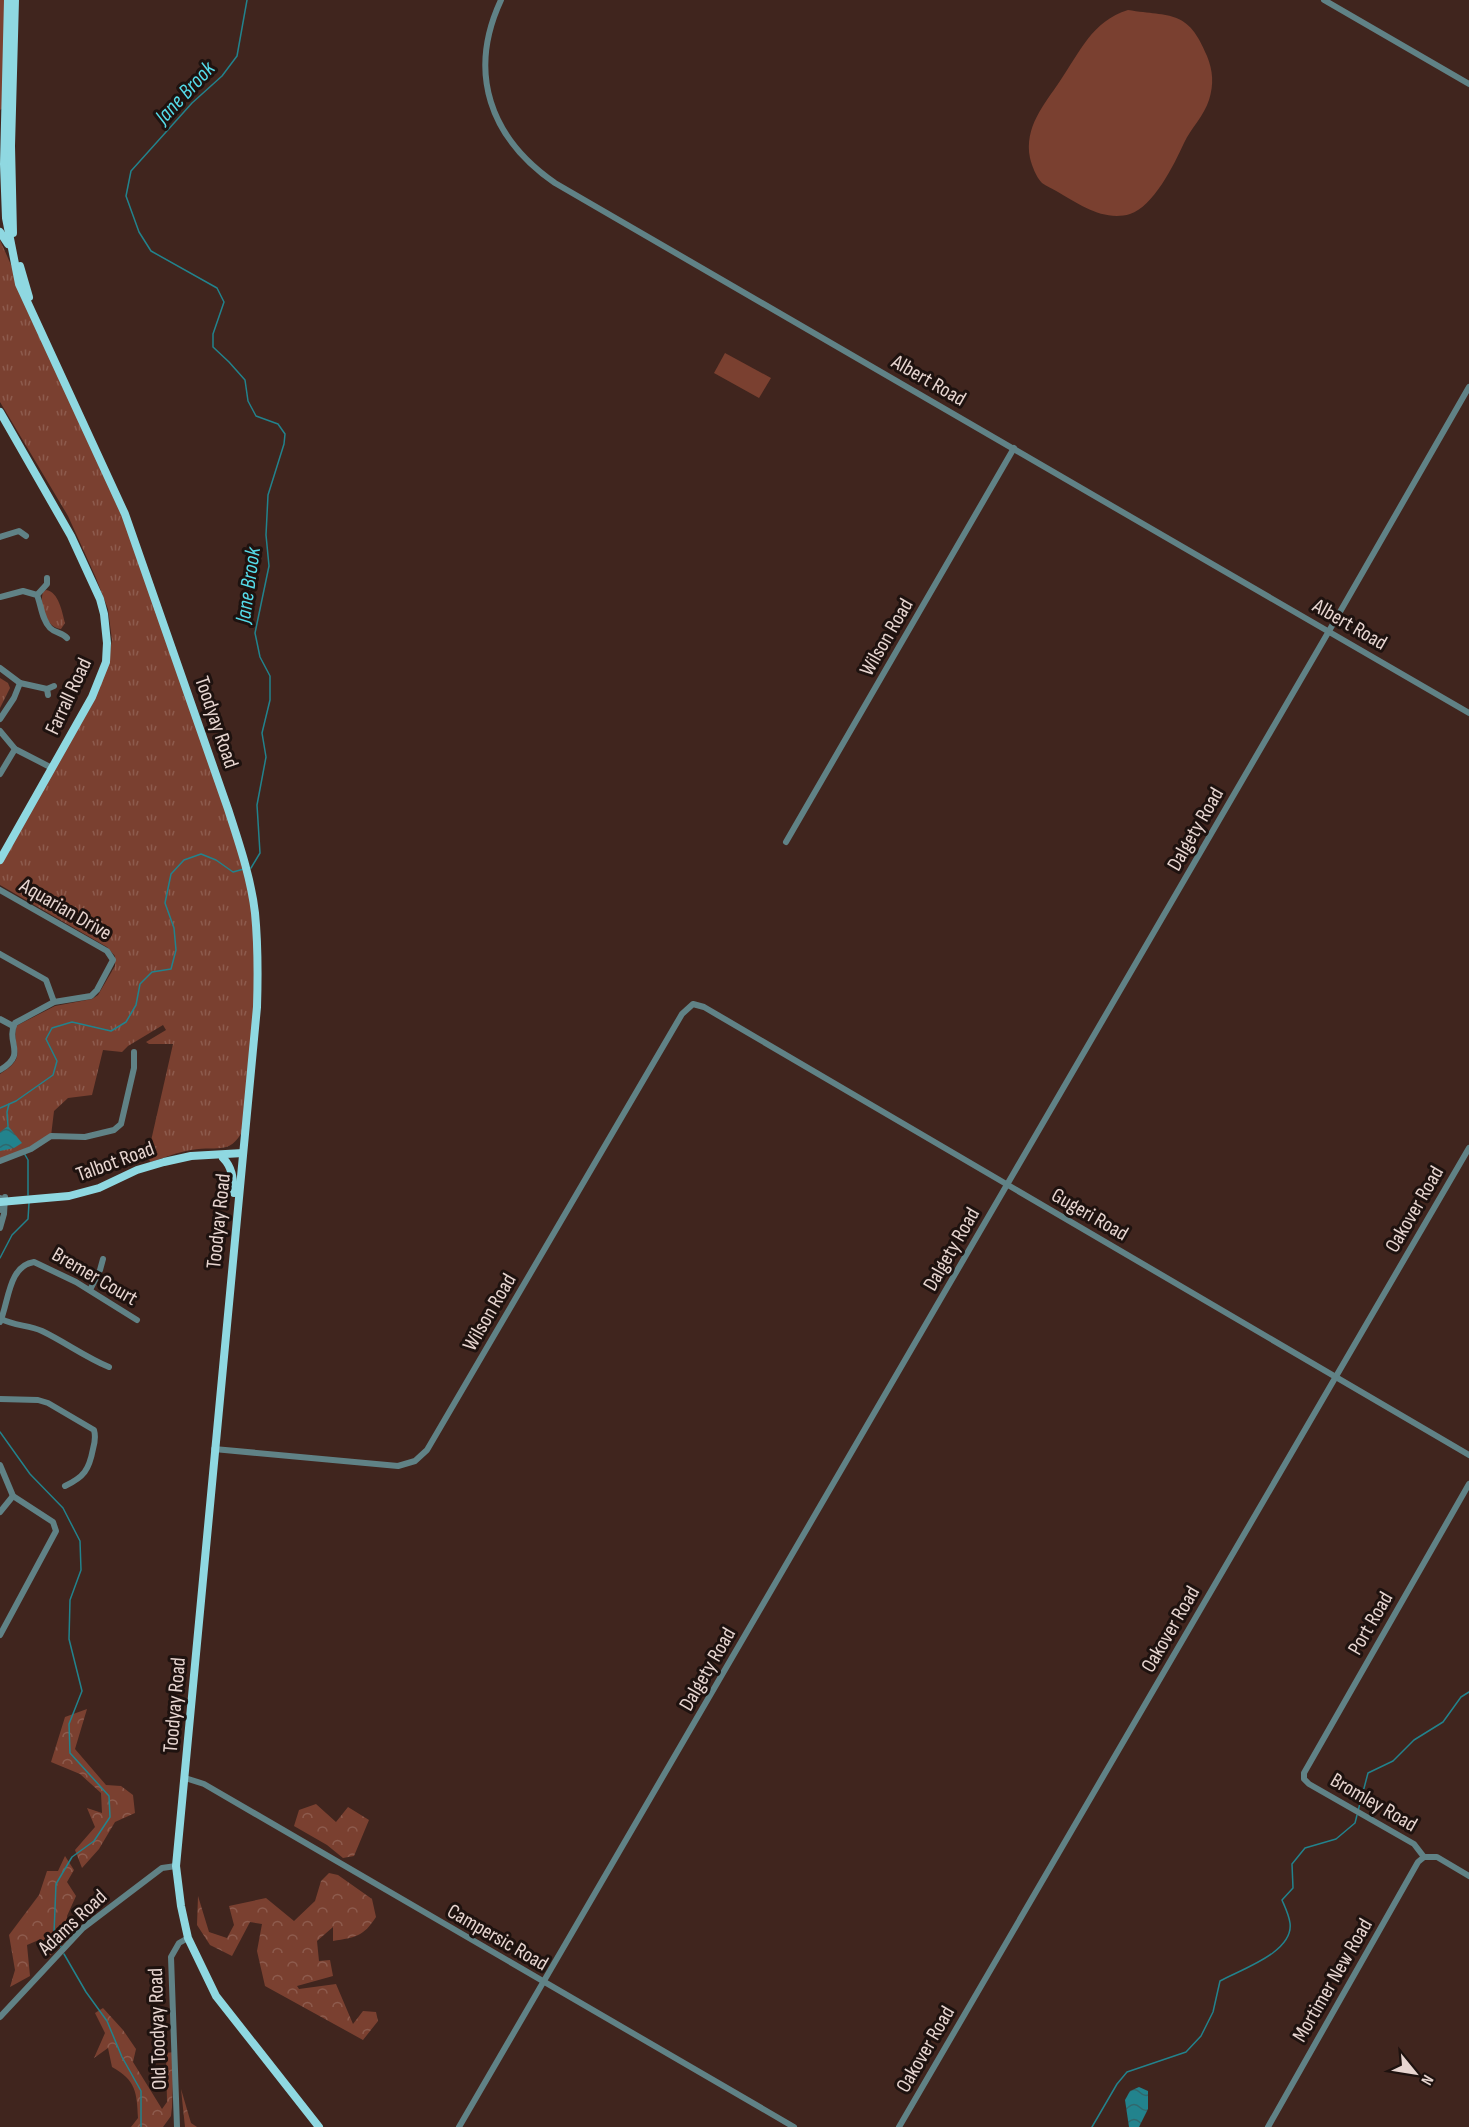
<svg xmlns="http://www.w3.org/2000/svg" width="1469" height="2127" font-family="'Sofia Sans Condensed',sans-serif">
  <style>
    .green { fill: #7a4030 }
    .forest { fill: url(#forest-crowns) }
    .park { fill: url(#park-tufts) }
    .water { fill: url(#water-waves) }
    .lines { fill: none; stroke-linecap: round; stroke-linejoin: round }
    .stream { stroke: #22838d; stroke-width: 1.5 }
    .minor { stroke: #608286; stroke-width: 6 }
    .major { stroke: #8fd8e1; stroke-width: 8 }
    .labels { text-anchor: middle; stroke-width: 6; stroke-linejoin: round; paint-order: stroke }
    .street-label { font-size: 21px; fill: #e7d5d0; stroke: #1e120f }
    .water-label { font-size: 22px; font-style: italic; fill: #55dbe9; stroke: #1e120f }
  </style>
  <defs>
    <pattern id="forest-crowns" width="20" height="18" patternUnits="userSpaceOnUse" patternTransform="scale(1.5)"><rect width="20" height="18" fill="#7a4030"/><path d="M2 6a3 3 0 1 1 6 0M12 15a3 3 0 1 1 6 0" fill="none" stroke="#8d5b4d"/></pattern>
    <pattern id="park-tufts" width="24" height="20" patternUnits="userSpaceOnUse" patternTransform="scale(1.5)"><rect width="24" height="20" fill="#7a4030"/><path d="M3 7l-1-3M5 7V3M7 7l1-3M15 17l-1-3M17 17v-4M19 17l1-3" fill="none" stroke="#8d5b4d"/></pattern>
    <pattern id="water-waves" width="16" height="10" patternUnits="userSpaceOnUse" patternTransform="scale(1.5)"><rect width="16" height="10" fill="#22838d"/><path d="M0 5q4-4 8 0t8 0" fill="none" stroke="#30686d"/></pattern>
  </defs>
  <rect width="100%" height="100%" fill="#40251e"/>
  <g class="green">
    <path d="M0,0H8L6,106L0,110Z"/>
    <path d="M1128,10C1171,17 1188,9 1207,56C1213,71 1214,84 1209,100C1204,116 1191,128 1184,143C1174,165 1153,207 1130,214C1104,222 1079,204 1058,192C1053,189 1046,186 1042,183C1036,177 1032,166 1030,158C1024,127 1044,105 1060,81C1080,52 1092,21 1128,10Z"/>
    <path d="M725,353L771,378L759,398L714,373Z"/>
  </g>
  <g class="forest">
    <path d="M87,1709L75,1749L106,1785L121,1786L133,1795L135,1813L115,1822L99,1849L82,1868L75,1850L95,1827L87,1808L102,1813L101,1793L80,1774L51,1762L65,1717Z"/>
    <path d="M316,1804L336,1822L348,1807L369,1820L354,1856L343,1858L327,1845L294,1826L299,1810Z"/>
    <path d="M65,1856L74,1870L67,1882L76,1896L67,1916L71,1938L48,1957L41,1939L27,1945L30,1976L10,1987L15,1970L9,1935L39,1895L47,1871H58Z"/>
    <path d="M329,1873L338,1875L372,1899L376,1917C363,1937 356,1937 333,1941V1927L317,1941L319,1961L330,1960L333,1976L297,1986L299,1989L336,1984L353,2024L363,2011L376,2012L378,2021L363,2040L265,1986L257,1951L262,1924L250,1922L232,1956L210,1945L197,1925L198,1896L209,1932L227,1938L234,1925L229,1906L266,1898L294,1921L315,1901L321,1881Z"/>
    <path d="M103,2008L123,2030L136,2049L133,2062L162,2109L167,2102L166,2053L174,2052L172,2107L171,2116L163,2127H131L138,2118C137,2093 136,2080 112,2067L108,2048L94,2058L105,2033L95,2013Z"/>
    <path d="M181,2089L191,2123L197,2127H185Z"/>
  </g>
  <g class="park">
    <path d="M0,240L140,556L248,878L258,970L246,1124C231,1157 221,1145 191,1150C178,1152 164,1158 150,1162L148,1154L173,1044H149L146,1042L166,1030L163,1025L128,1046L122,1052L103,1050L92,1095L68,1098L54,1111L51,1136L0,1161V1074C29,1056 12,1051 16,1026L55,1006L92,999L98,995L115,966V956L107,947L0,885V864L107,667L112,640L108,609L96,578L68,516L0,402Z"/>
    <path d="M46,590C59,592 62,612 65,623L61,629C46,628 39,604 43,592Z"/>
    <path d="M0,678L8,683L10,688L0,708Z"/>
  </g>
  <g class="water">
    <path d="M8,1126L22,1143L14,1148L0,1151V1132Z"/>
    <path d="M1139,2087L1148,2091V2109L1139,2127H1129L1125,2100L1130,2091Z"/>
  </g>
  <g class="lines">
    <g class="stream">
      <path d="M247,0L237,56L222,76L192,103L131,171L126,196L139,232L151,251L217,288L224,302L213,334V347L229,362L245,380L248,401L256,416L278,424L285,434L284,444L268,495L266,535L269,566L255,633L260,657L270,676V700L262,733L266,757L257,805L260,853L251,868"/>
      <path d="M0,1108L16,1101L53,1075L57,1061L46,1039L52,1028L72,1022L111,1031L126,1022L136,1005L140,984L152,972L171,969L176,950L174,928L165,903L171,874L184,860L201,854L216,860L233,872L244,869"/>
      <path d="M8,1126L7,1112L9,1104"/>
      <path d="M24,1153L28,1160V1195"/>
      <path d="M0,1258L12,1235L28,1219L29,1203"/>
      <path d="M0,1432L30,1474L63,1508L80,1541L81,1570L70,1600L69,1639L82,1691L69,1724L70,1753L109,1796L110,1817L94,1841L72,1857L56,1884L54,1933L61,1947"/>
      <path d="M1358,1811L1368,1773L1393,1761L1414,1740L1443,1722L1461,1697L1469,1692"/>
      <path d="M64,1954L86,1992L107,2021L122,2057L141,2091V2127"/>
      <path d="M1092,2127L1117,2084L1127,2072L1186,2052L1201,2036L1213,2012L1220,1981C1242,1969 1294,1952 1290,1923C1289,1915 1285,1907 1282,1900L1293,1888L1292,1864L1305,1848L1336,1839L1355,1823L1357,1815"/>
    </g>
    <g class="minor">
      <path d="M501,0C467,73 490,138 555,183L1469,713"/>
      <path d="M1324,0L1469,84"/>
      <path d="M0,537L19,531L26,536"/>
      <path d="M37,595L47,584V578"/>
      <path d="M0,597L23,591L37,595C41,605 42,620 50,628C56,634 62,632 67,638"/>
      <path d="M0,668L20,683L14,698L0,719"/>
      <path d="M20,683L47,689"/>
      <path d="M48,695L47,689L54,686"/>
      <path d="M0,731L15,749L52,768"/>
      <path d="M0,774L15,749"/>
      <path d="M786,842L1014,448"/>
      <path d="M0,890L107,951L113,960L97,990L91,996L54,1002L15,1023C5,1043 28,1054 0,1070"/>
      <path d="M0,954L46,980L54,1002"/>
      <path d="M0,1019L13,1026"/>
      <path d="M0,1161L31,1149L51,1136L85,1137L114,1130L121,1124L134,1068V1052"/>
      <path d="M0,1210V1198"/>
      <path d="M0,1228L4,1214L5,1197"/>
      <path d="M90,1290L100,1270L103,1259"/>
      <path d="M1,1319C14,1326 29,1325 42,1331C65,1342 85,1357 109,1367"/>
      <path d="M0,1322C9,1302 8,1266 34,1262L76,1282L137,1320"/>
      <path d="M0,1399L38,1400L48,1403L94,1430C96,1437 95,1442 93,1449C89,1470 84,1477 65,1486"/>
      <path d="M214,1449L398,1466L415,1461L427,1450L682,1014L693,1004L704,1007L1469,1455"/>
      <path d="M0,1465L13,1496L53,1522L56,1531L0,1635"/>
      <path d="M0,1512L13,1496"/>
      <path d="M185,1778L204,1784L794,2127"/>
      <path d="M1424,1857L1414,1844L1309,1784L1304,1779V1773L1469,1484"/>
      <path d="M0,2017L83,1928L162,1868L176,1866"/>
      <path d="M177,2127L171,1957L179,1943L188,1938"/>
      <path d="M459,2127L1329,631L1469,387"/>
      <path d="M899,2127L1469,1148"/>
      <path d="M1268,2127L1418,1862L1424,1857H1437L1469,1876"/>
    </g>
    <g class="major">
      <path d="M8,0L4,164L6,218L19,284L125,514L228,809C239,843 251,878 255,913C258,944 258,976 257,1007L176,1866L181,1906L188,1938L216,1996L319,2127"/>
      <path d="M0,232L8,244"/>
      <path d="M13,233L11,146L15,0"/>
      <path d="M20,266L29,297"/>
      <path d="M0,412L71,536L100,599L104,614L107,643L106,662L92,697L0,860"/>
      <path d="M223,1158C233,1168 233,1180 234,1193"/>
      <path d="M0,1202L69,1196L99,1188L137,1170L164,1162L191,1156L243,1153"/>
    </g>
  </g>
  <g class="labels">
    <g class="street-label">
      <text transform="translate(929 380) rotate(30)" y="7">Albert Road</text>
      <text transform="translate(1350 624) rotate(30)" y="7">Albert Road</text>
      <text transform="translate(886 637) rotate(-60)" y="7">Wilson Road</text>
      <text transform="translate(68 696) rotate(-65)" y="7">Farrall Road</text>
      <text transform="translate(217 722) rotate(71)" y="7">Toodyay Road</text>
      <text transform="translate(1195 829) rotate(-60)" y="7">Dalgety Road</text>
      <text transform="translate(66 909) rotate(30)" y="7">Aquarian Drive</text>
      <text transform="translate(115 1161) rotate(-20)" y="7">Talbot Road</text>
      <text transform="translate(1414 1209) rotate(-60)" y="7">Oakover Road</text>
      <text transform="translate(1090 1214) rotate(30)" y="7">Gugeri Road</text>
      <text transform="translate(218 1221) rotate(-84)" y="7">Toodyay Road</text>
      <text transform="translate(951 1249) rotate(-60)" y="7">Dalgety Road</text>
      <text transform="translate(95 1276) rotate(30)" y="7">Bremer Court</text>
      <text transform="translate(489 1312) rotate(-60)" y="7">Wilson Road</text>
      <text transform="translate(1370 1623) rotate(-60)" y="7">Port Road</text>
      <text transform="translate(1170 1629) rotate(-60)" y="7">Oakover Road</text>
      <text transform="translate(707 1669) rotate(-60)" y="7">Dalgety Road</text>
      <text transform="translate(174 1705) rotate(-85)" y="7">Toodyay Road</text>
      <text transform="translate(1374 1802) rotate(30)" y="7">Bromley Road</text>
      <text transform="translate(72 1922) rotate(-43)" y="7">Adams Road</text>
      <text transform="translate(498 1937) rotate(30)" y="7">Campersic Road</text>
      <text transform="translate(1332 1980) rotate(-60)" y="7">Mortimer New Road</text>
      <text transform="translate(157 2029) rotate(-92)" y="7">Old Toodyay Road</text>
      <text transform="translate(925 2049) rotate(-60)" y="7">Oakover Road</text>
    </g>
    <g class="water-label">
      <text transform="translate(184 92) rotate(-47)" y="8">Jane Brook</text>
      <text transform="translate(247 585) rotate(-82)" y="8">Jane Brook</text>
    </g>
  </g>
  <g transform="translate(1415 2073) rotate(120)" stroke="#1e120f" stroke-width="4.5" paint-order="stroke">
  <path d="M0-4.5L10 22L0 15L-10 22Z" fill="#e7d5d0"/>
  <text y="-9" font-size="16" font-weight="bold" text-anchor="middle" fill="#e7d5d0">N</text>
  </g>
</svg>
